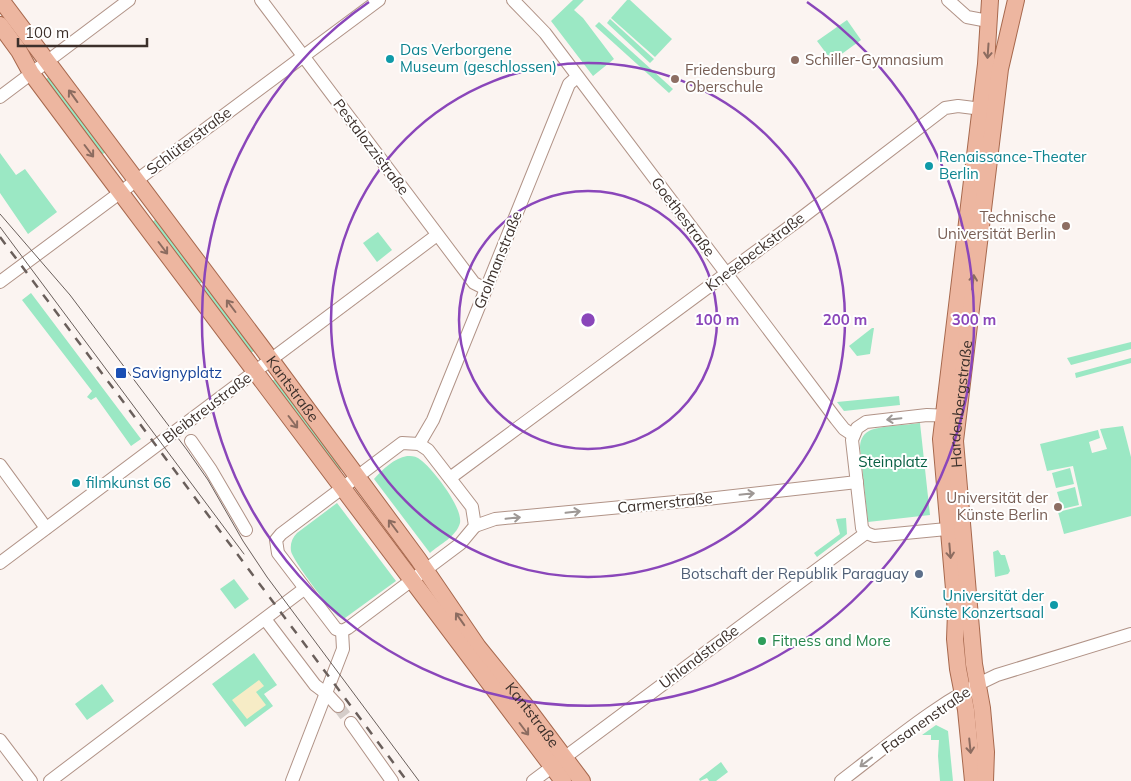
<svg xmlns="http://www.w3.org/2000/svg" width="1131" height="781" font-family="Mulish,sans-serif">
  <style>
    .green { fill: #9be8c4 }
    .sand { fill: #f6ecc6 }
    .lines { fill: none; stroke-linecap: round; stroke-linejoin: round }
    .minor-tunnel { stroke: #d5cdc9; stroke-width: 12; stroke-dasharray: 12 6; stroke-linecap: butt }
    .minor-casing { stroke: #b19387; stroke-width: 14 }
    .major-casing { stroke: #a7684d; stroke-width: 18 }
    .minor { stroke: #fff; stroke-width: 12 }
    .major { stroke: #edb6a0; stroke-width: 16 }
    .tram { stroke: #6a5f5b; stroke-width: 1 }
    .rail { stroke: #6a5f5b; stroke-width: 2.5; stroke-dasharray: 9 9; stroke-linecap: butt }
    .oneway { stroke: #8c6c60 }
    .oneway2 { stroke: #9e9895 }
    .ring { fill: none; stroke: #8a46ba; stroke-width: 2.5 }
    .culture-dot { fill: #0f9aa8; stroke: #fff; stroke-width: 2 }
    .education-dot { fill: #8d6e63; stroke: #fff; stroke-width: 2 }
    .transit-dot { fill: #1a4fb4; stroke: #fff; stroke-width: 2 }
    .service-dot { fill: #5c6f8a; stroke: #fff; stroke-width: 2 }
    .leisure-dot { fill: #2e9e5b; stroke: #fff; stroke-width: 2 }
    .labels { text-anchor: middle; stroke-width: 4; stroke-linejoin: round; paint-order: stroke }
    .culture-label { font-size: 15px; fill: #0d838f; stroke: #fff; text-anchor: start }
    .education-label { font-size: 15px; fill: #785e54; stroke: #fff; text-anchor: start }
    .street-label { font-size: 15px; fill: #3c302b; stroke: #fff }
    .transit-label { font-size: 15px; fill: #164399; stroke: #fff; text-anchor: start }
    .park-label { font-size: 15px; fill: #075e42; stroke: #fff }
    .service-label { font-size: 15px; fill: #4e5e75; stroke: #fff; text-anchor: end }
    .leisure-label { font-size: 15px; fill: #27864d; stroke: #fff; text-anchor: start }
    .centre { fill: #8a46ba; stroke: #fff; stroke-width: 2.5 }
    .ring-label { font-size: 15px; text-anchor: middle; font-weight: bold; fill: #8a46ba; stroke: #fff; stroke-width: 4; stroke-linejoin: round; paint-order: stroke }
  </style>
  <rect width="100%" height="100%" fill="#fbf4f1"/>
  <g class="green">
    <path d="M573,0H584L574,10L583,18L614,59L593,76L551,21Z"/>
    <path d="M627,0H630L672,39L655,57L611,18Z"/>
    <path d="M610,19L654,59L650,63L607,23Z"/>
    <path d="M847,20L861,40L832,61L817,41Z"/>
    <path d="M599,22L673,89L669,93L595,26Z"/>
    <path d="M50,76L106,152L101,155L45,80Z"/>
    <path d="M0,153L16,175L25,169L57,212L28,234L0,193Z"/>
    <path d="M156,219L202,282L198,285L151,223Z"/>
    <path d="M378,232L392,250L377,262L363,243Z"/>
    <path d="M206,287L254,351L249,354L202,290Z"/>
    <path d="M31,293L141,439L131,446L96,397L91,400L87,397L92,391L22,300Z"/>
    <path d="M872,328H874L870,354L857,356L849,346Z"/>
    <path d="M1131,342V349L1071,365L1067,358Z"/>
    <path d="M1131,358V363L1076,378L1075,373Z"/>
    <path d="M275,379L342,469L338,471L271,382Z"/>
    <path d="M899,396L900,405L844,411L837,402Z"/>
    <path d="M920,423L930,515L868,522L860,448C860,441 862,435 869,431C878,426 908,425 920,423Z"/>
    <path d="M1123,426L1131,457V516L1064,534L1058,512L1082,506L1073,466L1047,471L1040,444L1098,430L1100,438L1089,442L1092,453L1107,449L1100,429Z"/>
    <path d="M407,456C411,456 414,456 418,458C431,466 463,507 460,523C456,537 440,544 430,553L374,479C382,470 394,458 407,456Z"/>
    <path d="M1070,468L1074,484L1056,488L1052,473Z"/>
    <path d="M1075,487L1079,505L1062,509L1057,492Z"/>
    <path d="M337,503L396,581L345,618C343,618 339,617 338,616C330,610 292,559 291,551C290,544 292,538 297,533Z"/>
    <path d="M846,518L847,534L817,557L814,553L840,534L836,519Z"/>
    <path d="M998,550L1001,555H1005L1010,571L1008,574L995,577L993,552Z"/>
    <path d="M234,579L249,599L235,609L220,589Z"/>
    <path d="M254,653L277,685L264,694L273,706L245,727L212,684Z"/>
    <path d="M102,684L114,701L87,720L75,704Z"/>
    <path d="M936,725L948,731L953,781H940L938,756L939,740H931V735H922Z"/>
    <path d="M721,762L728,772L716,781H709L707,778L700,781L699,779Z"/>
  </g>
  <path class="sand" d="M259,680L264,686L256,692L266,705L247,719L232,700Z"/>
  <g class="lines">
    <path class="minor-tunnel" d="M338,706L351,723"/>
    <g class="minor-casing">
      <g id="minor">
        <path d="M261,0L474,283L486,289"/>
        <path d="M513,0L545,33L836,419L844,429L853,435"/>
        <path d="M948,0L967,17L988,21"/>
        <path d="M0,97L129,0"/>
        <path d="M0,282L379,0"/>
        <path d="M952,416L927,415L866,422L857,428L852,440L862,528L866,533L874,536L957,528"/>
        <path d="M191,441L211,470L246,530"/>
        <path d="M402,443L419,444L428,450L472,507L475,526L460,544L348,628L342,631L336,629L278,553L276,540L281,534Z"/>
        <path d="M419,444L433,420L569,84L577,77"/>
        <path d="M0,465L46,528"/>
        <path d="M450,478L796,222L945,108L958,106L990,110"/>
        <path d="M475,526L495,519L707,499L857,482"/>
        <path d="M0,563L437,235"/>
        <path d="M265,619L315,685L327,694L338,706"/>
        <path d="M351,723L392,781"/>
        <path d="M0,740L31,781"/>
        <path d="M50,781L304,589"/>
        <path d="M292,781L343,649L342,631"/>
        <path d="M533,781L866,533"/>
        <path d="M841,781C891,743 939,701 997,675L1131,634"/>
      </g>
    </g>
    <g class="major-casing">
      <g id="major">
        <path id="s1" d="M1,0L260,345L418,559L478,647L525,705L582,781"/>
        <path d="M0,25L19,51L31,73L99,164L563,781"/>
        <path d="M973,781L966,710L958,669L955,639L956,612L941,439L986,64L990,0"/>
        <path id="s2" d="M985,781L986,752L982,708L974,664L955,441L1000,69L1016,0"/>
      </g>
    </g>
    <use href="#minor" class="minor"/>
    <use href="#major" class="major"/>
    <g class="tram">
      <path d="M0,214L70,295L187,450L208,480L243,541L267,577L419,781"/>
      <path d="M0,227L244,554"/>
    </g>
    <path class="rail" d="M0,237L407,781"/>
  </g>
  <defs><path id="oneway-shaft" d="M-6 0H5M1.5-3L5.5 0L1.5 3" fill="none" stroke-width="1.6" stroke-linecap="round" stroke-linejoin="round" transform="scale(1.25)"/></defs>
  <g class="oneway">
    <use href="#oneway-shaft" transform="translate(988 51) rotate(94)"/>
    <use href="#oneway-shaft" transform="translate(73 96) rotate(-126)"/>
    <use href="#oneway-shaft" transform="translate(89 151) rotate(53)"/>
    <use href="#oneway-shaft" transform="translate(163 248) rotate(53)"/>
    <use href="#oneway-shaft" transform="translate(973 282) rotate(-83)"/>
    <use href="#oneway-shaft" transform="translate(231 306) rotate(-127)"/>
    <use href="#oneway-shaft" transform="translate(293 422) rotate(53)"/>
    <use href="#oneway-shaft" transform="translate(393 526) rotate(-127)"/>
    <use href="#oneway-shaft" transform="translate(950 551) rotate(85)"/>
    <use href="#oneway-shaft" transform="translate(460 619) rotate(-125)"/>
    <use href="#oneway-shaft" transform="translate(524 729) rotate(53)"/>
    <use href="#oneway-shaft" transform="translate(970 746) rotate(84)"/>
  </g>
  <g class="oneway2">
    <use href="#oneway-shaft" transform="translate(894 419) rotate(174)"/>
    <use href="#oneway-shaft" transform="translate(747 494) rotate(-6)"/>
    <use href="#oneway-shaft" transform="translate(573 512) rotate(-6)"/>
    <use href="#oneway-shaft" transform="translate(513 518) rotate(-6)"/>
    <use href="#oneway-shaft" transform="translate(866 762) rotate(143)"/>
  </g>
  <g class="ring">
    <circle cx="588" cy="320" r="129"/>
    <circle cx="588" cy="320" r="257"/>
    <path d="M807 2A386 386 0 1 1 369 2"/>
  </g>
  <g class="culture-dot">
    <circle cx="390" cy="59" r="5"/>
    <circle cx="929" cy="166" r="5"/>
    <circle cx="76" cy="483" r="5"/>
    <circle cx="1054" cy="605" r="5"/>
  </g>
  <g class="education-dot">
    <circle cx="795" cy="60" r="5"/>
    <circle cx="675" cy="79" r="5"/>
    <circle cx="1066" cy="226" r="5"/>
    <circle cx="1058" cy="507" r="5"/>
  </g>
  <rect class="transit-dot" x="115" y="367" width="12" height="12" rx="2.5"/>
  <circle class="service-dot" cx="919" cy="574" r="5"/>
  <circle class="leisure-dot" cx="762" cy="641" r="5"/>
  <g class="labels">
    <g class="culture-label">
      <text x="400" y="55">Das Verborgene<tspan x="400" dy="17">Museum (geschlossen)</tspan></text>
      <text x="939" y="162">Renaissance-Theater<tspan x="939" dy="17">Berlin</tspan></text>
      <text x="86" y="488">filmkunst 66</text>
      <text x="1044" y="601" text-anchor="end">Universität der<tspan x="1044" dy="17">Künste Konzertsaal</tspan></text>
    </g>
    <g class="education-label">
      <text x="805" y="65">Schiller-Gymnasium</text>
      <text x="685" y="75">Friedensburg<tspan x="685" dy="17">Oberschule</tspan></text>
      <text x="1056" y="222" text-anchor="end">Technische<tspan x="1056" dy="17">Universität Berlin</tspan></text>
      <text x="1048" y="503" text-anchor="end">Universität der<tspan x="1048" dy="17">Künste Berlin</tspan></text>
    </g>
    <g class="street-label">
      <text transform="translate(189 141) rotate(-37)" y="5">Schlüterstraße</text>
      <text transform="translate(371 147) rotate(53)" y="5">Pestalozzistraße</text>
      <text transform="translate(683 217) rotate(53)" y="5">Goethestraße</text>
      <text transform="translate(755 252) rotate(-37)" y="5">Knesebeckstraße</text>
      <text transform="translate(498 260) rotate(-68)" y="5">Grolmanstraße</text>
      <text dy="5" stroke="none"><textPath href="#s1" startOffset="486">Kantstraße</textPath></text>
      <text dy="5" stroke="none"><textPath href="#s2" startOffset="379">Hardenbergstraße</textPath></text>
      <text transform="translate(207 408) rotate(-37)" y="5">Bleibtreustraße</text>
      <text transform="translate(665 503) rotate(-6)" y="5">Carmerstraße</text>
      <text transform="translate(699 657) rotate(-37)" y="5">Uhlandstraße</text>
      <text dy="5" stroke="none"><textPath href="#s1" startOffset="891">Kantstraße</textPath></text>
      <text transform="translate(926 720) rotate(-35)" y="5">Fasanenstraße</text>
    </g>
    <g class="transit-label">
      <text x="132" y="378">Savignyplatz</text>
    </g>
    <g class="park-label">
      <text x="893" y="467">Steinplatz</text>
    </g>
    <g class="service-label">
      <text x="909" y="579">Botschaft der Republik Paraguay</text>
    </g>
    <g class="leisure-label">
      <text x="772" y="646">Fitness and More</text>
    </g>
  </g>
  <circle cx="588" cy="320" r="8" class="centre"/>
  <g class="ring-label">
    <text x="717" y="325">100 m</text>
    <text x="845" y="325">200 m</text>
    <text x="974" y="325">300 m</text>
  </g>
  <path d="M18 38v8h129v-8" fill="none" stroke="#3c302b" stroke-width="2.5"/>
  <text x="25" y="38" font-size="15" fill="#3c302b" stroke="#ffffff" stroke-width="4" paint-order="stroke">100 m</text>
</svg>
